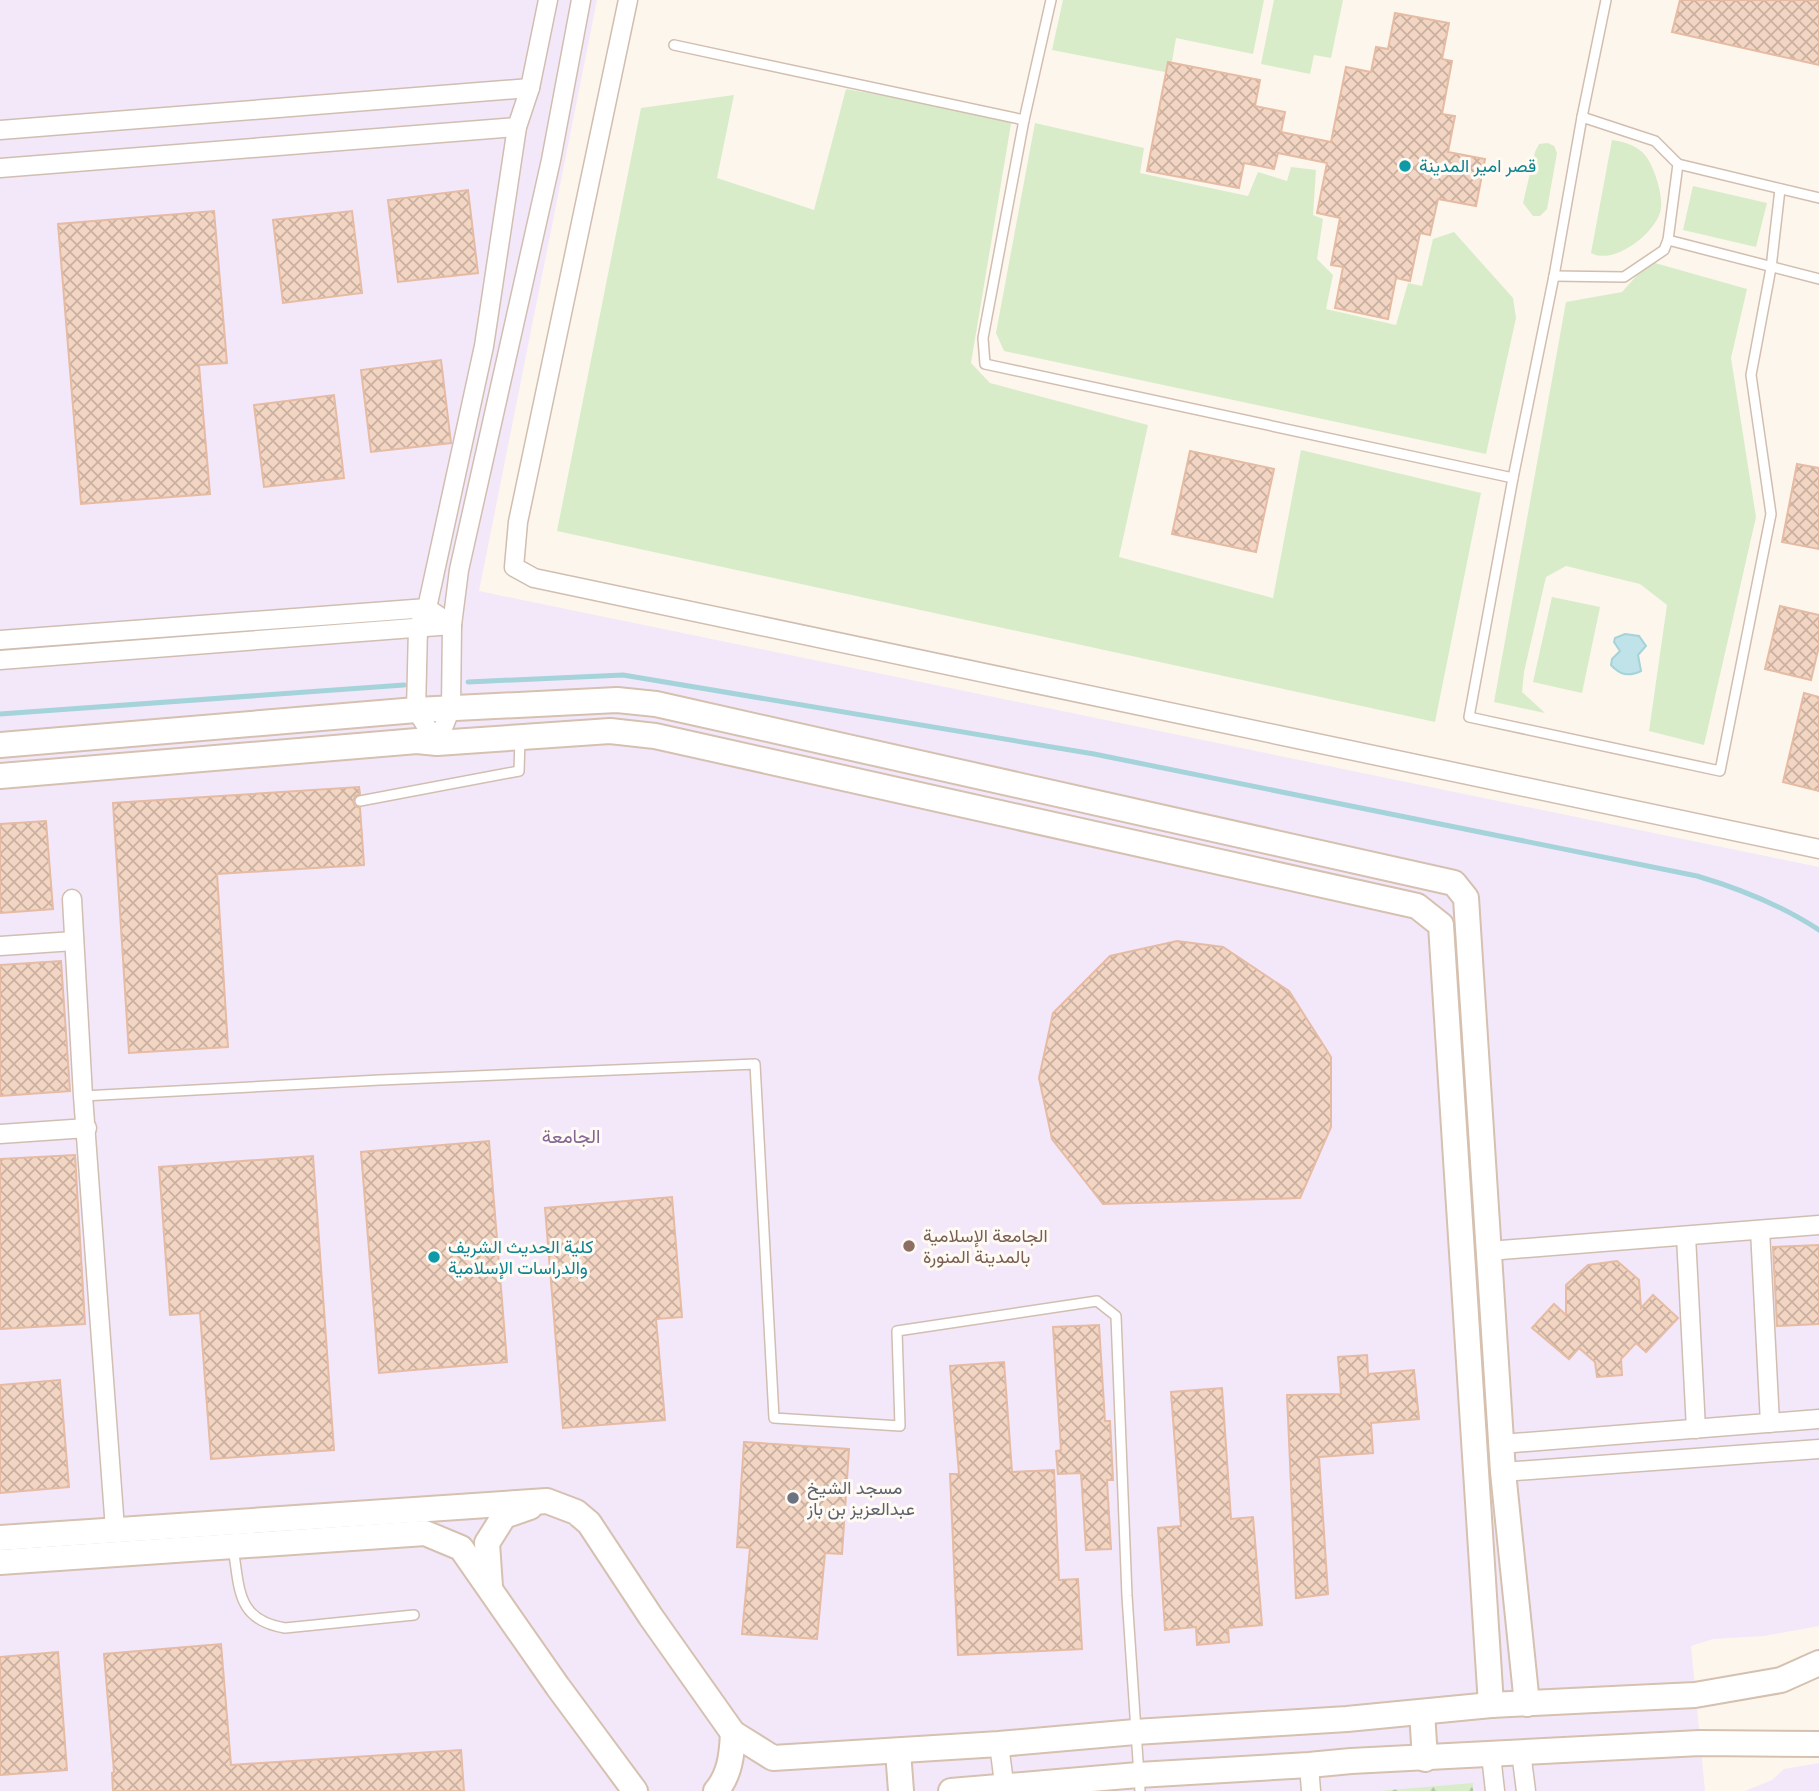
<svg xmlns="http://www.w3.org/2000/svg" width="1819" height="1791" font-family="'IBM Plex Sans',Vazirmatn,sans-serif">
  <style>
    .education { fill: #f3e8fa }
    .green { fill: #d8ecc9 }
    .forest { fill: url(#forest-firs) }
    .water { fill: #bfe3e8; stroke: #a5d3da; stroke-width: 2 }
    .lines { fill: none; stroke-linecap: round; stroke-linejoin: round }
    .stream { stroke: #a5d3da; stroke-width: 5 }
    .building { fill: url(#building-cross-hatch); stroke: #e6bba3; stroke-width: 2 }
    .service-casing { stroke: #d1beb0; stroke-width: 12 }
    .minor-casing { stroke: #d1beb0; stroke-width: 21 }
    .secondary-casing { stroke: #d6c0b0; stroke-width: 28 }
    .service { stroke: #fff; stroke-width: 9 }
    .minor { stroke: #fff; stroke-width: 18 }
    .secondary { stroke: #fff; stroke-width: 24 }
    .culture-dot { fill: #0f9aa8; stroke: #fffaf3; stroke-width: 2.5 }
    .education-dot { fill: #8d6e63; stroke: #fffaf3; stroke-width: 2.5 }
    .worship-dot { fill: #6b7280; stroke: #fffaf3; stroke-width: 2.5 }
    .labels { text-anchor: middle; stroke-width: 6; stroke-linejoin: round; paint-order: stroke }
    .culture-label { font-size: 18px; fill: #0d838f; stroke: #fffaf3; text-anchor: start }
    .education-label { font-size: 18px; fill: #785e54; stroke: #fffaf3; text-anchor: start }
    .worship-label { font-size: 18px; fill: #5b616d; stroke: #fffaf3; text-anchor: start }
    .neighbourhood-label { font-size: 19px; fill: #846695; stroke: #fffaf3 }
  </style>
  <defs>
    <pattern id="forest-firs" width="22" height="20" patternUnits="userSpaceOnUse" patternTransform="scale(1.75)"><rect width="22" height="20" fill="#d8ecc9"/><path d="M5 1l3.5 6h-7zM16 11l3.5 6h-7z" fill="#b4c2a5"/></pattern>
    <pattern id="building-cross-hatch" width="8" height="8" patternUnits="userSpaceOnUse" patternTransform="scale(1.75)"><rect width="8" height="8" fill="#f3d5c3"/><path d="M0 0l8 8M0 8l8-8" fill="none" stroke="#cab0a1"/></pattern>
  </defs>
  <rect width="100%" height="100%" fill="#fdf6ec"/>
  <g class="education">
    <path d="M0,0H597L479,591L1819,867V1626L1764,1636L1713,1639L1691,1646L1705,1791H0Z"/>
    <path d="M1819,1763V1791H1745L1772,1780L1784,1769Z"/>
  </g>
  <g class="green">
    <path d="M1063,0H1264L1253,54L1176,38L1170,73L1052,50Z"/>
    <path d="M1274,0H1343L1331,58L1314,55L1310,74L1261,64Z"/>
    <path d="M846,89L1012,118L971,363L990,383L1148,425L1119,557L1273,598L1301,450L1481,493L1435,722L557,531L641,108L734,95L717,178L814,210Z"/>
    <path d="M1035,123L1144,148L1140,173L1248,196L1258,172L1287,181L1291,167L1316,170L1313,215L1323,219L1317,259L1333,275L1326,309L1396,325L1408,283L1422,286L1433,239L1454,232L1513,298L1516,318L1486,454L1004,351L996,333Z"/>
    <path d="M1612,140C1623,142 1633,144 1642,152C1653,161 1663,194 1661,208C1658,232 1614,266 1591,253Z"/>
    <path d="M1548,143L1554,146L1557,153L1547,209L1540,216H1533L1523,203L1535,152L1539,144Z"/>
    <path d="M1693,186L1767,203L1756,247L1683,230Z"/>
    <path d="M1655,263L1747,289L1731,358L1756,517L1704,745L1649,731L1667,605L1640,584L1566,566L1546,577L1524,672L1522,692L1545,713L1494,702L1566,302L1622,292L1640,272Z"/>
    <path d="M1552,597L1600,607L1582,693L1533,682Z"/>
  </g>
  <path class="forest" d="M1473,1783V1791H1379Z"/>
  <path class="water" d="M1625,634L1639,636L1646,646L1638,655L1641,671C1629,677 1620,675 1611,665L1612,659L1620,651L1614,642L1615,638Z"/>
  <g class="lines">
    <g class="stream">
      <path d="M468,682L623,675L1094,754L1697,876C1741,889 1781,905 1819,930"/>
      <path d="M0,714L404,685"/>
    </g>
  </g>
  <g class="building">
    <path d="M1680,0H1819V65L1672,32Z"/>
    <path d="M1395,13L1449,23L1442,59L1452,61L1442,114L1455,116L1448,152L1485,159L1476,206L1438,199L1430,235L1420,233L1410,281L1396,278L1388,319L1335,308L1343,267L1331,265L1340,218L1317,213L1327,163L1278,153L1274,169L1244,163L1239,188L1147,171L1168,62L1260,80L1255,106L1285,112L1281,132L1331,142L1346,67L1371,72L1376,47L1388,49Z"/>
    <path d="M468,190L478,273L398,282L388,200Z"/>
    <path d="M214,211L227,363L199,365L210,494L81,504L58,224Z"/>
    <path d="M352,211L362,293L283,303L273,220Z"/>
    <path d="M441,360L451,443L371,452L361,370Z"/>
    <path d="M334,395L344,478L264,487L254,405Z"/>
    <path d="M1190,451L1274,469L1256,552L1172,534Z"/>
    <path d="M1797,464L1819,468V549L1782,542Z"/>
    <path d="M1780,606L1819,615V646L1811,680L1765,669Z"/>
    <path d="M1804,693L1819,697V791L1783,782Z"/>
    <path d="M359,787L360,794L355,796L353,802L355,806L360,808L364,865L217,874L228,1047L129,1053L113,803Z"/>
    <path d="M46,821L53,909L0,913V824Z"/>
    <path d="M1177,941L1223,947L1289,991L1331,1057V1127L1300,1198L1103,1204L1052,1139L1039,1078L1053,1013L1110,956Z"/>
    <path d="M61,961L70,1091L0,1096V965Z"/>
    <path d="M489,1141L507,1362L379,1373L361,1152Z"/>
    <path d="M75,1155L85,1324L0,1329V1159Z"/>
    <path d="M313,1156L334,1450L211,1459L200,1313L170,1315L159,1167Z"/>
    <path d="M672,1197L682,1317L656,1319L665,1420L563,1428L545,1208Z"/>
    <path d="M1819,1245V1324L1777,1326L1773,1247Z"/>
    <path d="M1617,1261L1639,1280L1641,1308L1653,1295L1678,1318L1646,1352L1636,1343L1621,1359L1622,1375L1597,1377L1595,1362L1579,1348L1569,1359L1532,1328L1554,1304L1566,1315V1285L1588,1265Z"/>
    <path d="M1099,1325L1105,1421H1110L1113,1480H1107L1111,1549L1086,1550L1081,1473L1058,1474L1056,1451L1061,1450L1053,1327Z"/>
    <path d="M1367,1355L1368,1374L1414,1370L1419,1419L1371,1423L1373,1453L1319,1457L1328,1594L1296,1598L1287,1395L1341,1394L1338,1357Z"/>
    <path d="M1004,1362L1012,1472L1054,1470L1059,1580L1078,1579L1082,1649L958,1655L950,1474H959L950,1366Z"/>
    <path d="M60,1380L69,1487L0,1493V1385Z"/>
    <path d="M1222,1388L1231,1519L1253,1517L1262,1625L1228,1628L1229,1642L1197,1645L1196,1627L1165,1630L1158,1528L1181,1526L1171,1392Z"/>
    <path d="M744,1442L849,1449L842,1554L825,1553L817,1639L742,1634L750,1548L737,1547Z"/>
    <path d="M221,1644L231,1765L461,1750L464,1791H113L112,1773L114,1772L104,1654Z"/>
    <path d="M58,1652L67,1770L0,1775V1657Z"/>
  </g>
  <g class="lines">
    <g class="service-casing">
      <g id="service">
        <path d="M1051,0L1024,120L983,338L985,364L1513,478"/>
        <path d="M1606,0L1582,117L1554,276L1513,478L1469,717L1720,771L1771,514L1751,375L1771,268L1780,189"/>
        <path d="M674,45L1024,120"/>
        <path d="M1678,164L1819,198"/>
        <path d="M1668,240L1819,279"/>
        <path d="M1554,276L1624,277L1664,250L1668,240L1678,164L1655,141L1582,117"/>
        <path d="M360,801L519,771L520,739"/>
        <path d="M83,1096L380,1080L755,1064L774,1418L900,1426L897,1331L1097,1301L1116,1316L1127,1596L1140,1791"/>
        <path d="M233,1548C240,1589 236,1620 285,1628L414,1615"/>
      </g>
    </g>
    <g class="minor-casing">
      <g id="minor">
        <path d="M548,0L530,88L517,127L484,346L427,608L418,628L416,710L437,743L451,708L452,625L459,570L551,160L581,0"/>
        <path d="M628,0L518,522L514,567L534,578L1819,849"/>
        <path d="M0,130L530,88"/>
        <path d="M0,168L517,127"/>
        <path d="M0,640L427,608L452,625L0,660"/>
        <path d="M72,899L83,1096L115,1529"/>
        <path d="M0,946L74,941"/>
        <path d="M0,1134L87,1128"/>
        <path d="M1760,1230L1770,1423"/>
        <path d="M1686,1236L1696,1429"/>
        <path d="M1489,1251L1819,1225"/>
        <path d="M1501,1444L1819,1419"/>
        <path d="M1503,1472L1819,1449"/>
        <path d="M999,1744L1005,1791"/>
        <path d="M1521,1752L1526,1791"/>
        <path d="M1491,1755L1495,1791"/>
        <path d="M1309,1765L1311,1791"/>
      </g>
    </g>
    <g class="secondary-casing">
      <g id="secondary">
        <path d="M0,745L416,710L617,700L656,704L1454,883L1466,898L1503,1472L1527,1704"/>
        <path d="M0,776L417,741L437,743L610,731L655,736L1417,906L1441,925L1491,1705"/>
        <path d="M0,1538L547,1501L576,1512L589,1523L651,1617L733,1733L773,1758L999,1744L1135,1732L1347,1719L1491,1705L1695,1695L1781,1680L1819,1663"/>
        <path d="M0,1562L425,1533L461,1548L558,1687L635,1791"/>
        <path d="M490,1587L487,1543L504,1516L530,1507"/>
        <path d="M1422,1712L1425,1759"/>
        <path d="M898,1751L901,1791"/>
        <path d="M716,1791C730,1775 732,1754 733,1733"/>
        <path d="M951,1791L1138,1775L1309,1765L1351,1761L1700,1743L1819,1744"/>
      </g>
    </g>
    <use href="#service" class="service"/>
    <use href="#minor" class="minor"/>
    <use href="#secondary" class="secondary"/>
  </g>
  <g class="culture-dot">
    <circle cx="1405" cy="166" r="7"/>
    <circle cx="434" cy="1257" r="7"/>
  </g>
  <circle class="education-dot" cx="909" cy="1246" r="7"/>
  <circle class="worship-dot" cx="793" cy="1498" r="7"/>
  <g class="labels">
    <g class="culture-label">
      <text x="1419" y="172">قصر امير المدينة</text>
      <text x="448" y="1253">كلية الحديث الشريف<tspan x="448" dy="21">والدراسات الإسلامية</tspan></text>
    </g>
    <g class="education-label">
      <text x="923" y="1242">الجامعة الإسلامية<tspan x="923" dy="21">بالمدينة المنورة</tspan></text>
    </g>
    <g class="worship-label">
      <text x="807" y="1494">مسجد الشيخ<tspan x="807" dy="21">عبدالعزيز بن باز</tspan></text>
    </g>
    <g class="neighbourhood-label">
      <text x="571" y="1143">الجامعة</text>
    </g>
  </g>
</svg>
